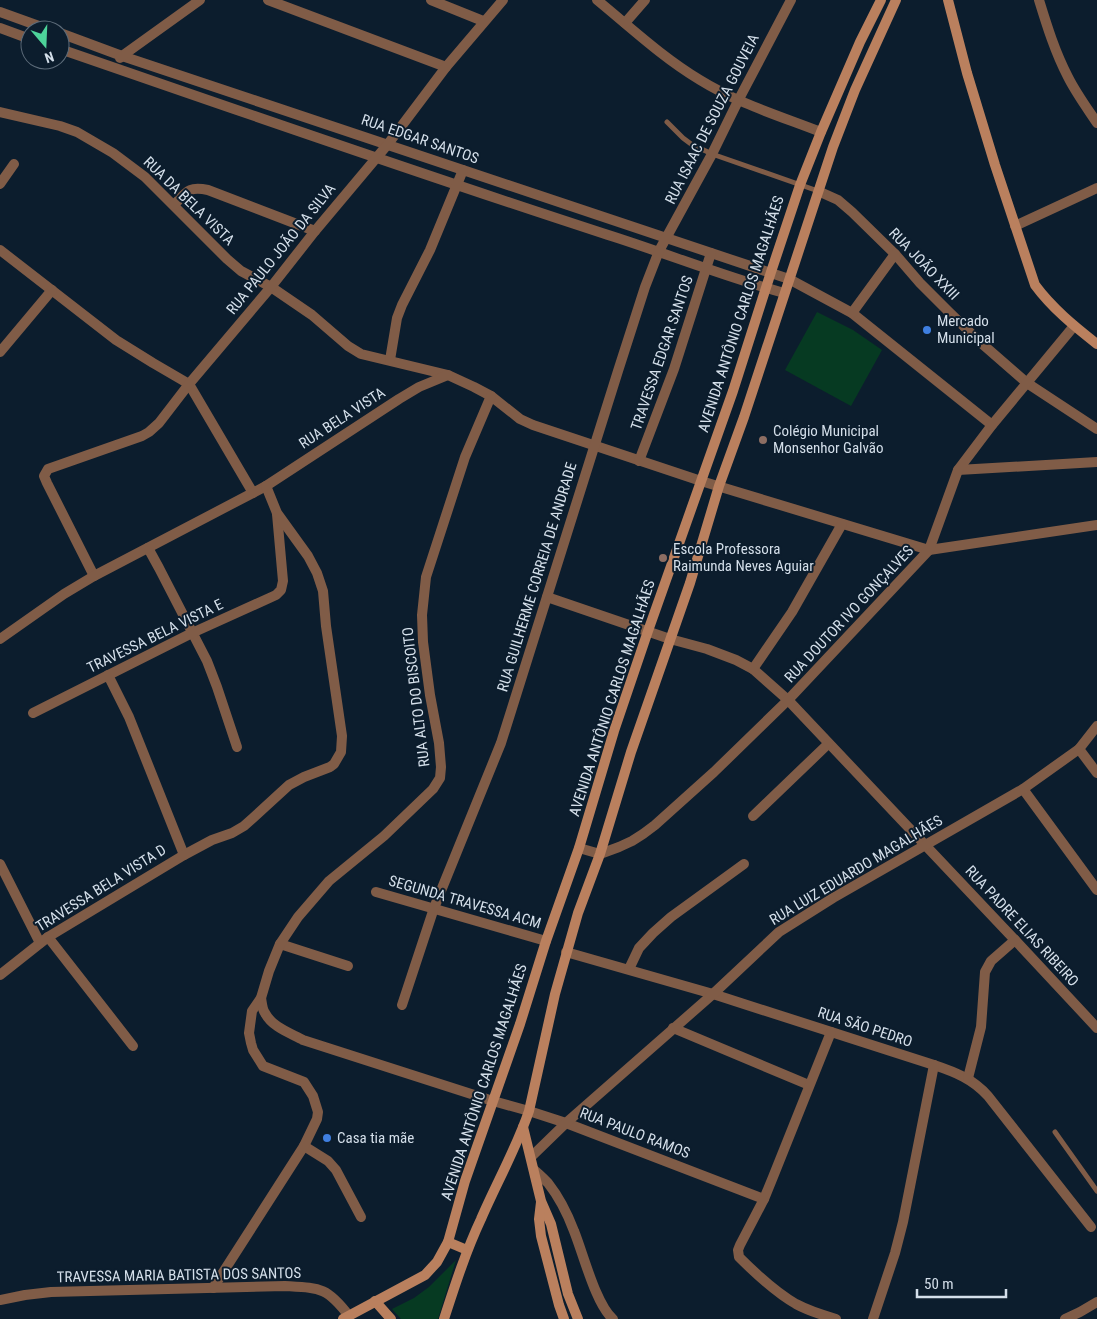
<svg xmlns="http://www.w3.org/2000/svg" width="1097" height="1319" font-family="'Roboto Condensed',sans-serif">
  <style>
    .park { fill: #063a22 }
    .lines { fill: none; stroke-linecap: round; stroke-linejoin: round }
    .lane { stroke: #805c47; stroke-width: 5 }
    .street { stroke: #805c47; stroke-width: 10 }
    .secondary { stroke: #ba805e; stroke-width: 10 }
    .shop-dot { fill: #3f7fe0; stroke: #0c1d2d; stroke-width: 2 }
    .education-dot { fill: #8d6e63; stroke: #0c1d2d; stroke-width: 2 }
    .labels { text-anchor: middle; stroke-width: 4; stroke-linejoin: round; paint-order: stroke }
    .street-label { font-size: 15px; fill: #d4dfea; stroke: #0c1d2d }
    .poi-label { font-size: 15px; fill: #d4dfea; stroke: #0c1d2d; text-anchor: start }
  </style>
  <rect width="100%" height="100%" fill="#0c1d2d"/>
  <g class="park">
    <path d="M817,312L853,330L882,350L851,406L785,370Z"/>
    <path d="M456,1260L438,1319H401L392,1309L414,1298L429,1287Z"/>
  </g>
  <g class="lines">
    <g class="lane">
      <path d="M667,122L683,138L691,144L712,154L818,191"/>
      <path d="M1055,1132L1097,1191"/>
    </g>
    <g class="street">
      <path d="M268,0L446,67"/>
      <path d="M431,0L483,21"/>
      <path d="M597,0C630,27 663,58 700,80C737,103 780,116 821,132"/>
      <path d="M1039,0C1047,26 1055,52 1068,77C1076,93 1087,108 1097,123"/>
      <path d="M0,12L50,30"/>
      <path d="M625,23L645,0"/>
      <path d="M0,28L30,39"/>
      <path d="M60,33L122,56L789,279L852,313L992,425"/>
      <path d="M60,49C240,111 420,174 602,233C663,252 722,276 784,293"/>
      <path d="M120,58L122,56L200,0"/>
      <path d="M0,112L60,126L77,132L113,153L145,177L227,259L241,271L271,287L312,315L348,346L361,354L448,375L474,387L491,396L520,419L533,425L701,481L929,550L1097,525"/>
      <path d="M0,184L14,164"/>
      <path d="M818,191L838,200L852,212L895,254L920,283L948,311L980,342L1027,383L1097,429"/>
      <path d="M174,205C187,191 189,186 208,190L315,231"/>
      <path d="M1015,226L1097,188"/>
      <path d="M0,250L116,340L153,363L189,384L253,493"/>
      <path d="M852,313L895,254"/>
      <path d="M0,352L52,290"/>
      <path d="M390,360L397,318L402,305L430,250L463,170"/>
      <path d="M639,461L674,369L711,253"/>
      <path d="M958,470L1097,462"/>
      <path d="M148,548L159,568L207,661L217,687L237,747"/>
      <path d="M94,576L47,483L44,476L48,469L142,436L149,432L159,423L189,384L271,287L315,231L388,144L446,67L503,0"/>
      <path d="M547,597L670,639L707,649L736,660L753,669L788,700L1015,940L1097,1028"/>
      <path d="M0,639L64,594L94,576L266,486L399,399L419,387L448,375"/>
      <path d="M753,669L792,612L842,524"/>
      <path d="M108,675L129,717L184,855"/>
      <path d="M33,713L192,633L276,595L281,590L283,581L277,514"/>
      <path d="M1079,749L1097,773"/>
      <path d="M1023,789L1097,890"/>
      <path d="M753,816L828,744"/>
      <path d="M579,848L600,854L619,847L632,841L643,834L655,825L714,772L788,700L929,550L958,470L992,425L1074,326"/>
      <path d="M0,864L40,943"/>
      <path d="M376,892L546,941"/>
      <path d="M48,937L133,1046"/>
      <path d="M280,944L348,966"/>
      <path d="M566,952L713,994L934,1065C955,1072 973,1079 988,1096L1091,1227"/>
      <path d="M629,969L639,948L653,933L671,917L744,864"/>
      <path d="M0,975L48,937L184,855L212,840L232,833L244,826L253,818L289,785L304,777L330,767L334,764L341,752L342,736L326,626L323,591L317,573L308,556L277,513L266,486"/>
      <path d="M261,998C262,1003 262,1009 265,1013C272,1027 290,1033 303,1040L493,1101L529,1111L566,1123L764,1199"/>
      <path d="M402,1005L434,908L501,743L618,371L645,287L659,251L712,154L739,99L791,0"/>
      <path d="M673,1028L809,1085"/>
      <path d="M831,1032L773,1177L764,1199L740,1245L738,1250L739,1257C756,1274 775,1292 796,1304C809,1311 822,1315 836,1319"/>
      <path d="M968,1078L981,1027L985,972L991,961L1015,940"/>
      <path d="M304,1146L328,1161L336,1170L361,1217"/>
      <path d="M531,1157L566,1123L713,994L779,932L833,898L1023,789L1079,749L1097,726"/>
      <path d="M534,1170C539,1174 544,1179 548,1183C559,1197 568,1215 574,1231C583,1253 596,1305 613,1319"/>
      <path d="M213,1288L304,1146L317,1119L318,1112L313,1096L304,1082L263,1066L253,1050L251,1043L249,1033L252,1011L261,998L269,971L280,944L298,917L329,881L384,836L433,789L440,778L441,767L439,743L430,695L423,642L422,615L426,577L465,457L491,396"/>
      <path d="M0,1300L25,1295L51,1292L285,1286C320,1288 327,1287 349,1316"/>
      <path d="M873,1319L895,1253L903,1222L934,1065"/>
      <path d="M1065,1319L1080,1312L1097,1302"/>
    </g>
    <g class="secondary">
      <path d="M948,0L967,73L995,165L1035,285C1052,308 1074,326 1097,344"/>
      <path d="M523,1127L541,1201L551,1224L568,1294L578,1319"/>
      <path d="M541,1202L539,1219L541,1236L559,1305L564,1319"/>
      <path d="M448,1242L467,1250"/>
      <path d="M375,1301L391,1319"/>
      <path d="M343,1319L425,1275L437,1262L448,1242L465,1181L520,1024L546,941L579,848L614,731L648,631L733,391L771,272L800,185L821,132L860,42L881,0"/>
      <path d="M444,1319C455,1285 466,1251 481,1219C497,1182 516,1149 529,1111L555,994L578,913L600,854L631,752L690,583L719,486L744,417L833,147L855,90L896,0"/>
    </g>
  </g>
  <g class="shop-dot">
    <circle cx="927" cy="330" r="5"/>
    <circle cx="327" cy="1138" r="5"/>
  </g>
  <g class="education-dot">
    <circle cx="763" cy="440" r="5"/>
    <circle cx="663" cy="558" r="5"/>
  </g>
  <g class="labels">
    <g class="street-label">
      <text transform="translate(712 119) rotate(-63)" y="5">RUA ISAAC DE SOUZA GOUVEIA</text>
      <text transform="translate(420 139) rotate(19)" y="5">RUA EDGAR SANTOS</text>
      <text transform="translate(189 201) rotate(44)" y="5">RUA DA BELA VISTA</text>
      <text transform="translate(281 249) rotate(-51)" y="5">RUA PAULO JOÃO DA SILVA</text>
      <text transform="translate(924 264) rotate(46)" y="5">RUA JOÃO XXIII</text>
      <text transform="translate(741 314) rotate(-72)" y="5">AVENIDA ANTÔNIO CARLOS MAGALHÃES</text>
      <text transform="translate(662 353) rotate(-71)" y="5">TRAVESSA EDGAR SANTOS</text>
      <text transform="translate(342 418) rotate(-33)" y="5">RUA BELA VISTA</text>
      <text transform="translate(537 577) rotate(-73)" y="5">RUA GUILHERME CORREIA DE ANDRADE</text>
      <text transform="translate(849 614) rotate(-47)" y="5">RUA DOUTOR IVO GONÇALVES</text>
      <text transform="translate(155 636) rotate(-26)" y="5">TRAVESSA BELA VISTA E</text>
      <text transform="translate(416 697) rotate(-97)" y="5">RUA ALTO DO BISCOITO</text>
      <text transform="translate(612 698) rotate(-72)" y="5">AVENIDA ANTÔNIO CARLOS MAGALHÃES</text>
      <text transform="translate(856 870) rotate(-31)" y="5">RUA LUIZ EDUARDO MAGALHÃES</text>
      <text transform="translate(101 888) rotate(-32)" y="5">TRAVESSA BELA VISTA D</text>
      <text transform="translate(465 902) rotate(16)" y="5">SEGUNDA TRAVESSA ACM</text>
      <text transform="translate(1022 926) rotate(47)" y="5">RUA PADRE ELIAS RIBEIRO</text>
      <text transform="translate(865 1027) rotate(18)" y="5">RUA SÃO PEDRO</text>
      <text transform="translate(484 1082) rotate(-72)" y="5">AVENIDA ANTÔNIO CARLOS MAGALHÃES</text>
      <text transform="translate(635 1133) rotate(21)" y="5">RUA PAULO RAMOS</text>
      <text transform="translate(179 1275) rotate(-1)" y="5">TRAVESSA MARIA BATISTA DOS SANTOS</text>
    </g>
    <g class="poi-label">
      <text x="937" y="326">Mercado<tspan x="937" dy="17">Municipal</tspan></text>
      <text x="773" y="436">Colégio Municipal<tspan x="773" dy="17">Monsenhor Galvão</tspan></text>
      <text x="673" y="554">Escola Professora<tspan x="673" dy="17">Raimunda Neves Aguiar</tspan></text>
      <text x="337" y="1143">Casa tia mãe</text>
    </g>
  </g>
  <g transform="translate(45 45) rotate(161)"><circle r="24" fill="#0c1d2d" stroke="#5c6b79"/>
  <path d="M0-4L9 19L0 12L-9 19Z" fill="#4dd39a"/>
  <text y="-8" font-size="14" font-weight="bold" text-anchor="middle" fill="#d4dfea">N</text>
  </g>
  <path d="M917 1289v8h89v-8" fill="none" stroke="#d4dfea" stroke-width="2.5"/>
  <text x="924" y="1289" font-size="15" fill="#d4dfea" stroke="#0c1d2d" stroke-width="4" paint-order="stroke">50 m</text>
</svg>
